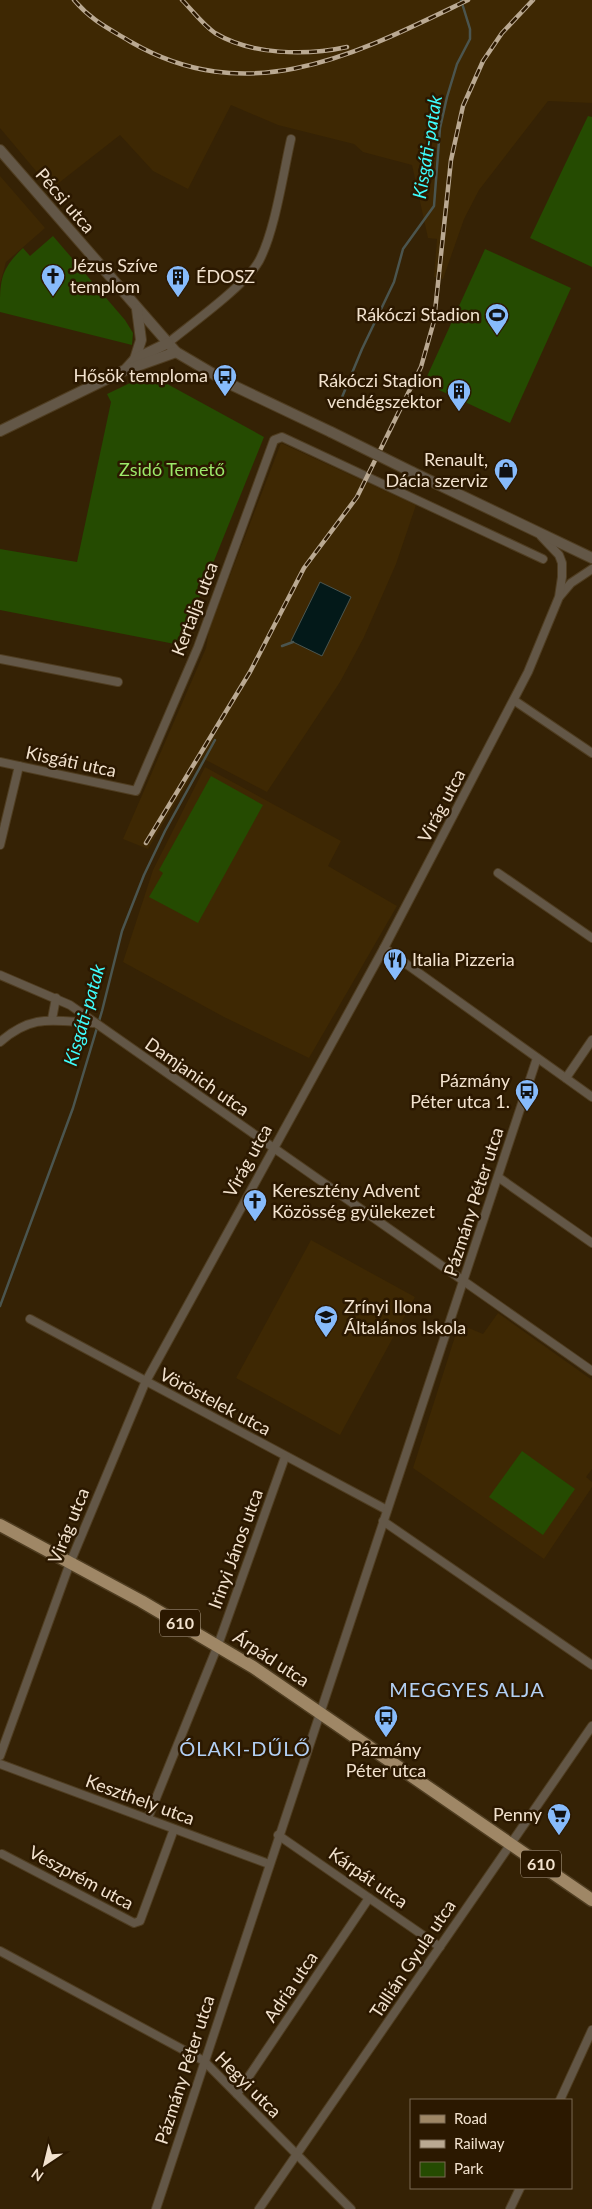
<svg xmlns="http://www.w3.org/2000/svg" width="592" height="2209" font-family="Lato,sans-serif">
  <style>
    .built { fill: #3e2803 }
    .green { fill: #254b01 }
    .water { fill: #031919; stroke: #4b554f }
    .lines { fill: none; stroke-linecap: round; stroke-linejoin: round }
    .stream { stroke: #4b554f; stroke-width: 2.5 }
    .minor-casing { stroke: #4f3d21; stroke-width: 10 }
    .tertiary-casing { stroke: #4f3d21; stroke-width: 12 }
    .primary-casing { stroke: #4f3d21; stroke-width: 15 }
    .minor { stroke: #635747; stroke-width: 8 }
    .tertiary { stroke: #635747; stroke-width: 10 }
    .primary { stroke: #9f8766; stroke-width: 12 }
    .rail-casing { stroke: #baa992; stroke-width: 4.5 }
    .rail { stroke: #2b1800; stroke-width: 2.5; stroke-dasharray: 8; stroke-linecap: butt }
    .tertiary-bridge-casing { stroke: #4f3d21; stroke-width: 12; stroke-linecap: butt }
    .tertiary-bridge { stroke: #635747; stroke-width: 10 }
    .labels { text-anchor: middle; stroke-width: 5; stroke-linejoin: round; paint-order: stroke }
    .shield { fill: #2b1800; stroke: #b6a590; stroke-width: 1 }
    .shield-label { font-size: 16px; font-weight: bold; fill: #f2e2ce }
    .street-label { font-size: 18px; fill: #f2e2ce; stroke: #2b1800 }
    .poi-label { font-size: 18px; fill: #f2e2ce; stroke: #2b1800; text-anchor: end }
    .park-label { font-size: 18px; fill: #9ce969; stroke: #2b1800 }
    .water-label { font-size: 19px; font-style: italic; fill: #3efdfd; stroke: #2b1800 }
    .quarter-label { font-size: 20px; letter-spacing: 1px; fill: #b2cff3; stroke: #2b1800 }
  </style>
  <rect width="100%" height="100%" fill="#352205"/>
  <g class="built">
    <path d="M0,0H592V103L548,101L479,190L464,219L443,279L434,277L437,239L428,238L412,165L363,152L354,144L278,125L231,105L188,189L153,171L120,135L51,189L0,128Z"/>
    <path d="M0,176L45,228L6,262L0,284Z"/>
    <path d="M281,443L416,505L396,564L364,637L340,682L267,792L202,758L148,849L123,839L206,648L209,630Z"/>
    <path d="M205,767L341,841L328,866L397,906L309,1058L224,1017L123,962L153,870Z"/>
    <path d="M311,1240L415,1297L340,1435L236,1378Z"/>
    <path d="M498,1313L592,1380V1469L586,1477L592,1482V1487L544,1559L413,1468L459,1324L483,1334Z"/>
  </g>
  <g class="green">
    <path d="M588,116L592,117V267L530,238Z"/>
    <path d="M53,236L125,320L133,333L132,345L0,312C0,280 0,270 23,248L30,256Z"/>
    <path d="M485,249L571,288L510,423L424,383Z"/>
    <path d="M149,374L264,437L180,645L0,610V549L77,562L111,402L107,394Z"/>
    <path d="M211,776L263,805L198,923L149,897L163,873L159,870Z"/>
    <path d="M522,1451L575,1489L543,1535L489,1497Z"/>
  </g>
  <path class="water" d="M320,582L351,597L322,656L291,641Z"/>
  <g class="lines">
    <g class="stream">
      <path d="M340,402L362,349L394,282L403,249L434,206L440,128L447,97L457,64L470,39V29L461,0"/>
      <path d="M282,646L293,642"/>
      <path d="M0,1306L73,1108L102,1011L122,931L144,875L165,831L215,740"/>
    </g>
    <g class="minor-casing">
      <g id="minor">
        <path d="M168,343C191,324 245,286 259,261C275,231 283,174 291,139"/>
        <path d="M560,596L571,583L592,569"/>
        <path d="M0,659L118,682"/>
        <path d="M515,701L592,753"/>
        <path d="M0,762L136,791L198,647L274,440L282,437L543,559"/>
        <path d="M0,845L19,766"/>
        <path d="M498,873L592,938"/>
        <path d="M384,948L592,1097"/>
        <path d="M0,975L70,1005L592,1371"/>
        <path d="M52,1019L56,998"/>
        <path d="M0,1042C33,1013 54,1021 93,1023"/>
        <path d="M566,1078L592,1040"/>
        <path d="M498,1177L592,1243"/>
        <path d="M30,1319L387,1510"/>
        <path d="M383,1521L592,1665"/>
        <path d="M0,1756L70,1563L145,1383L384,948L528,672L559,597L562,577V563L559,555L541,536"/>
        <path d="M0,1764L269,1864"/>
        <path d="M148,1818L218,1645L285,1457"/>
        <path d="M278,1835L440,1947"/>
        <path d="M2,1854L134,1923L140,1921L174,1829"/>
        <path d="M0,1951L204,2061L351,2209"/>
        <path d="M237,2094L369,1898"/>
        <path d="M560,2100L592,2030"/>
        <path d="M156,2209L537,1058"/>
        <path d="M259,2209L592,1726"/>
        <path d="M510,2209L520,2188"/>
      </g>
    </g>
    <g class="tertiary-casing">
      <g id="tertiary">
        <path d="M0,150L176,352L232,385L331,432"/>
        <path d="M135,359L141,340L137,309"/>
        <path d="M125,370L135,359L168,343"/>
        <path d="M0,431L123,371L176,352"/>
        <path d="M412,472L592,558"/>
      </g>
    </g>
    <g class="primary-casing">
      <path id="primary" d="M0,1525L141,1601L253,1667L592,1900"/>
    </g>
    <use href="#minor" class="minor"/>
    <use href="#tertiary" class="tertiary"/>
    <use href="#primary" class="primary"/>
    <g class="rail-casing">
      <g id="rail">
        <path d="M74,0C92,21 108,28 131,42C250,111 358,53 468,0"/>
        <path d="M182,0C192,10 203,25 215,33C251,55 306,56 347,47"/>
        <path d="M146,843L250,672L304,568L357,497L421,367L434,321L451,160L463,106L483,61L502,33L533,0"/>
      </g>
    </g>
    <use href="#rail" class="rail"/>
    <g class="tertiary-bridge-casing">
      <path id="tertiary-bridge" d="M331,432L412,472"/>
    </g>
    <use href="#tertiary-bridge" class="tertiary-bridge"/>
  </g>
  <defs>
    <g id="church-pin" transform="scale(1.25)"><path d="M0 17L-7.5 6A9.5 9.5 0 1 1 7.5 6Z" fill="#87bbfb" stroke="#2b1800"/><path d="M-1.2-6h2.4v3.5h3.3v2.4h-3.3V6h-2.4V-.1h-3.3v-2.4h3.3Z" fill="#111"/></g>
    <g id="building-pin" transform="scale(1.25)"><path d="M0 17L-7.5 6A9.5 9.5 0 1 1 7.5 6Z" fill="#87bbfb" stroke="#2b1800"/><path d="M-4-6H4V6H1V3H-1V6H-4ZM-2.5-4.3h1.7v1.8h-1.7ZM.8-4.3h1.7v1.8H.8ZM-2.5-1h1.7V.8h-1.7ZM.8-1h1.7V.8H.8Z" fill="#111"/></g>
    <g id="stadium-pin" transform="scale(1.25)"><path d="M0 17L-7.5 6A9.5 9.5 0 1 1 7.5 6Z" fill="#87bbfb" stroke="#2b1800"/><path d="M0-5a6.5 5 0 1 0 0 10a6.5 5 0 1 0 0-10ZM-3.5-1.8h7v3.6h-7Z" fill="#111"/></g>
    <g id="bus-pin" transform="scale(1.25)"><path d="M0 17L-7.5 6A9.5 9.5 0 1 1 7.5 6Z" fill="#87bbfb" stroke="#2b1800"/><path d="M-5-6H5V4H4V6H2V4H-2V6H-4V4H-5ZM-3.5-4V0h7V-4ZM-3.5 1.2v1.5H-2V1.2ZM2 1.2v1.5H3.5V1.2Z" fill="#111"/></g>
    <g id="shop-pin" transform="scale(1.25)"><path d="M0 17L-7.5 6A9.5 9.5 0 1 1 7.5 6Z" fill="#87bbfb" stroke="#2b1800"/><path d="M-5-2.5h2.3a2.7 3.5 0 0 1 5.4 0H5L5.5 6h-11ZM-1.5-2.5h3a1.5 2.3 0 0 0-3 0Z" fill="#111"/></g>
    <g id="restaurant-pin" transform="scale(1.25)"><path d="M0 17L-7.5 6A9.5 9.5 0 1 1 7.5 6Z" fill="#87bbfb" stroke="#2b1800"/><path d="M-5-6h1v4h1v-4h1v4h1v-4h1v5L-1.5 .5V6h-2V.5L-5-1ZM5-6V6H3V1.5H1.5Q1.5-4 5-6Z" fill="#111"/></g>
    <g id="school-pin" transform="scale(1.25)"><path d="M0 17L-7.5 6A9.5 9.5 0 1 1 7.5 6Z" fill="#87bbfb" stroke="#2b1800"/><path d="M0-5L7-2L0 1L-7-2ZM-4 1L0 2.5L4 1V4Q0 6-4 4Z" fill="#111"/></g>
    <g id="supermarket-pin" transform="scale(1.25)"><path d="M0 17L-7.5 6A9.5 9.5 0 1 1 7.5 6Z" fill="#87bbfb" stroke="#2b1800"/><path d="M-6-5.5h2.5l.6 2H6L4.5 2H-2.5L-4.4-4H-6ZM-1.5 3.2a1.3 1.3 0 1 0 .1 0ZM3 3.2a1.3 1.3 0 1 0 .1 0Z" fill="#111"/></g>
  </defs>
  <g fill-rule="evenodd">
    <use href="#church-pin" x="53" y="276"/>
    <use href="#building-pin" x="178" y="277"/>
    <use href="#stadium-pin" x="497" y="315"/>
    <use href="#bus-pin" x="225" y="376"/>
    <use href="#building-pin" x="459" y="391"/>
    <use href="#shop-pin" x="506" y="470"/>
    <use href="#restaurant-pin" x="395" y="960"/>
    <use href="#bus-pin" x="527" y="1091"/>
    <use href="#church-pin" x="255" y="1201"/>
    <use href="#school-pin" x="326" y="1317"/>
    <use href="#bus-pin" x="386" y="1717"/>
    <use href="#supermarket-pin" x="559" y="1815"/>
  </g>
  <g class="labels">
    <g class="shield">
      <rect x="160" y="1609.5" width="40" height="27" rx="4"/>
      <rect x="521" y="1850.5" width="40" height="27" rx="4"/>
    </g>
    <g class="shield-label">
      <text x="180" y="1629">610</text>
      <text x="541" y="1870">610</text>
    </g>
    <g class="street-label">
      <text transform="translate(65 201) rotate(49)" y="6">Pécsi utca</text>
      <text transform="translate(195 609) rotate(-69)" y="6">Kertalja utca</text>
      <text transform="translate(71 762) rotate(12)" y="6">Kisgáti utca</text>
      <text transform="translate(442 806) rotate(-62)" y="6">Virág utca</text>
      <text transform="translate(197 1077) rotate(35)" y="6">Damjanich utca</text>
      <text transform="translate(248 1161) rotate(-61)" y="6">Virág utca</text>
      <text transform="translate(474 1202) rotate(-72)" y="6">Pázmány Péter utca</text>
      <text transform="translate(215 1402) rotate(28)" y="6">Vöröstelek utca</text>
      <text transform="translate(69 1526) rotate(-68)" y="6">Virág utca</text>
      <text transform="translate(236 1549) rotate(-70)" y="6">Irinyi János utca</text>
      <text transform="translate(271 1659) rotate(33)" y="6">Árpád utca</text>
      <text transform="translate(140 1800) rotate(20)" y="6">Keszthely utca</text>
      <text transform="translate(81 1878) rotate(28)" y="6">Veszprém utca</text>
      <text transform="translate(368 1878) rotate(35)" y="6">Kárpát utca</text>
      <text transform="translate(413 1959) rotate(-56)" y="6">Tallián Gyula utca</text>
      <text transform="translate(291 1987) rotate(-56)" y="6">Adria utca</text>
      <text transform="translate(185 2070) rotate(-72)" y="6">Pázmány Péter utca</text>
      <text transform="translate(248 2085) rotate(45)" y="6">Hegyi utca</text>
    </g>
    <g class="poi-label">
      <text x="70" y="272" text-anchor="start">Jézus Szíve<tspan x="70" dy="21">templom</tspan></text>
      <text x="196" y="283" text-anchor="start">ÉDOSZ</text>
      <text x="480" y="321">Rákóczi Stadion</text>
      <text x="208" y="382">Hősök temploma</text>
      <text x="442" y="387">Rákóczi Stadion<tspan x="442" dy="21">vendégszektor</tspan></text>
      <text x="488" y="466">Renault,<tspan x="488" dy="21">Dácia szerviz</tspan></text>
      <text x="412" y="966" text-anchor="start">Italia Pizzeria</text>
      <text x="510" y="1087">Pázmány<tspan x="510" dy="21">Péter utca 1.</tspan></text>
      <text x="272" y="1197" text-anchor="start">Keresztény Advent<tspan x="272" dy="21">Közösség gyülekezet</tspan></text>
      <text x="344" y="1313" text-anchor="start">Zrínyi Ilona<tspan x="344" dy="21">Általános Iskola</tspan></text>
      <text x="386" y="1756" text-anchor="middle">Pázmány<tspan x="386" dy="21">Péter utca</tspan></text>
      <text x="542" y="1821">Penny</text>
    </g>
    <g class="park-label">
      <text x="172" y="476">Zsidó Temető</text>
    </g>
    <g class="water-label">
      <text transform="translate(427 147) rotate(-81)" y="7">Kisgáti-patak</text>
      <text transform="translate(84 1015) rotate(-74)" y="7">Kisgáti-patak</text>
    </g>
    <g class="quarter-label">
      <text x="467" y="1697">MEGGYES ALJA</text>
      <text x="245" y="1756">ÓLAKI-DŰLŐ</text>
    </g>
  </g>
  <rect x="410" y="2099" width="162" height="90" fill="#2b1800" stroke="#7b6952"/>
  <rect x="420" y="2115" width="25" height="8" fill="#9f8766" stroke="#7b6952"/>
  <text x="454" y="2124" font-size="15" fill="#f2e2ce">Road</text>
  <rect x="420" y="2140" width="25" height="8" fill="#baa992" stroke="#7b6952"/>
  <text x="454" y="2149" font-size="15" fill="#f2e2ce">Railway</text>
  <rect x="420" y="2162" width="25" height="15" fill="#254b01" stroke="#7b6952"/>
  <text x="454" y="2174" font-size="15" fill="#f2e2ce">Park</text>
  <g transform="translate(45 2164) rotate(215)" stroke="#2b1800" stroke-width="4" paint-order="stroke">
  <path d="M0-4L9 19L0 12L-9 19Z" fill="#f2e2ce"/>
  <text y="-8" font-size="14" font-weight="bold" text-anchor="middle" fill="#f2e2ce">N</text>
  </g>
</svg>
